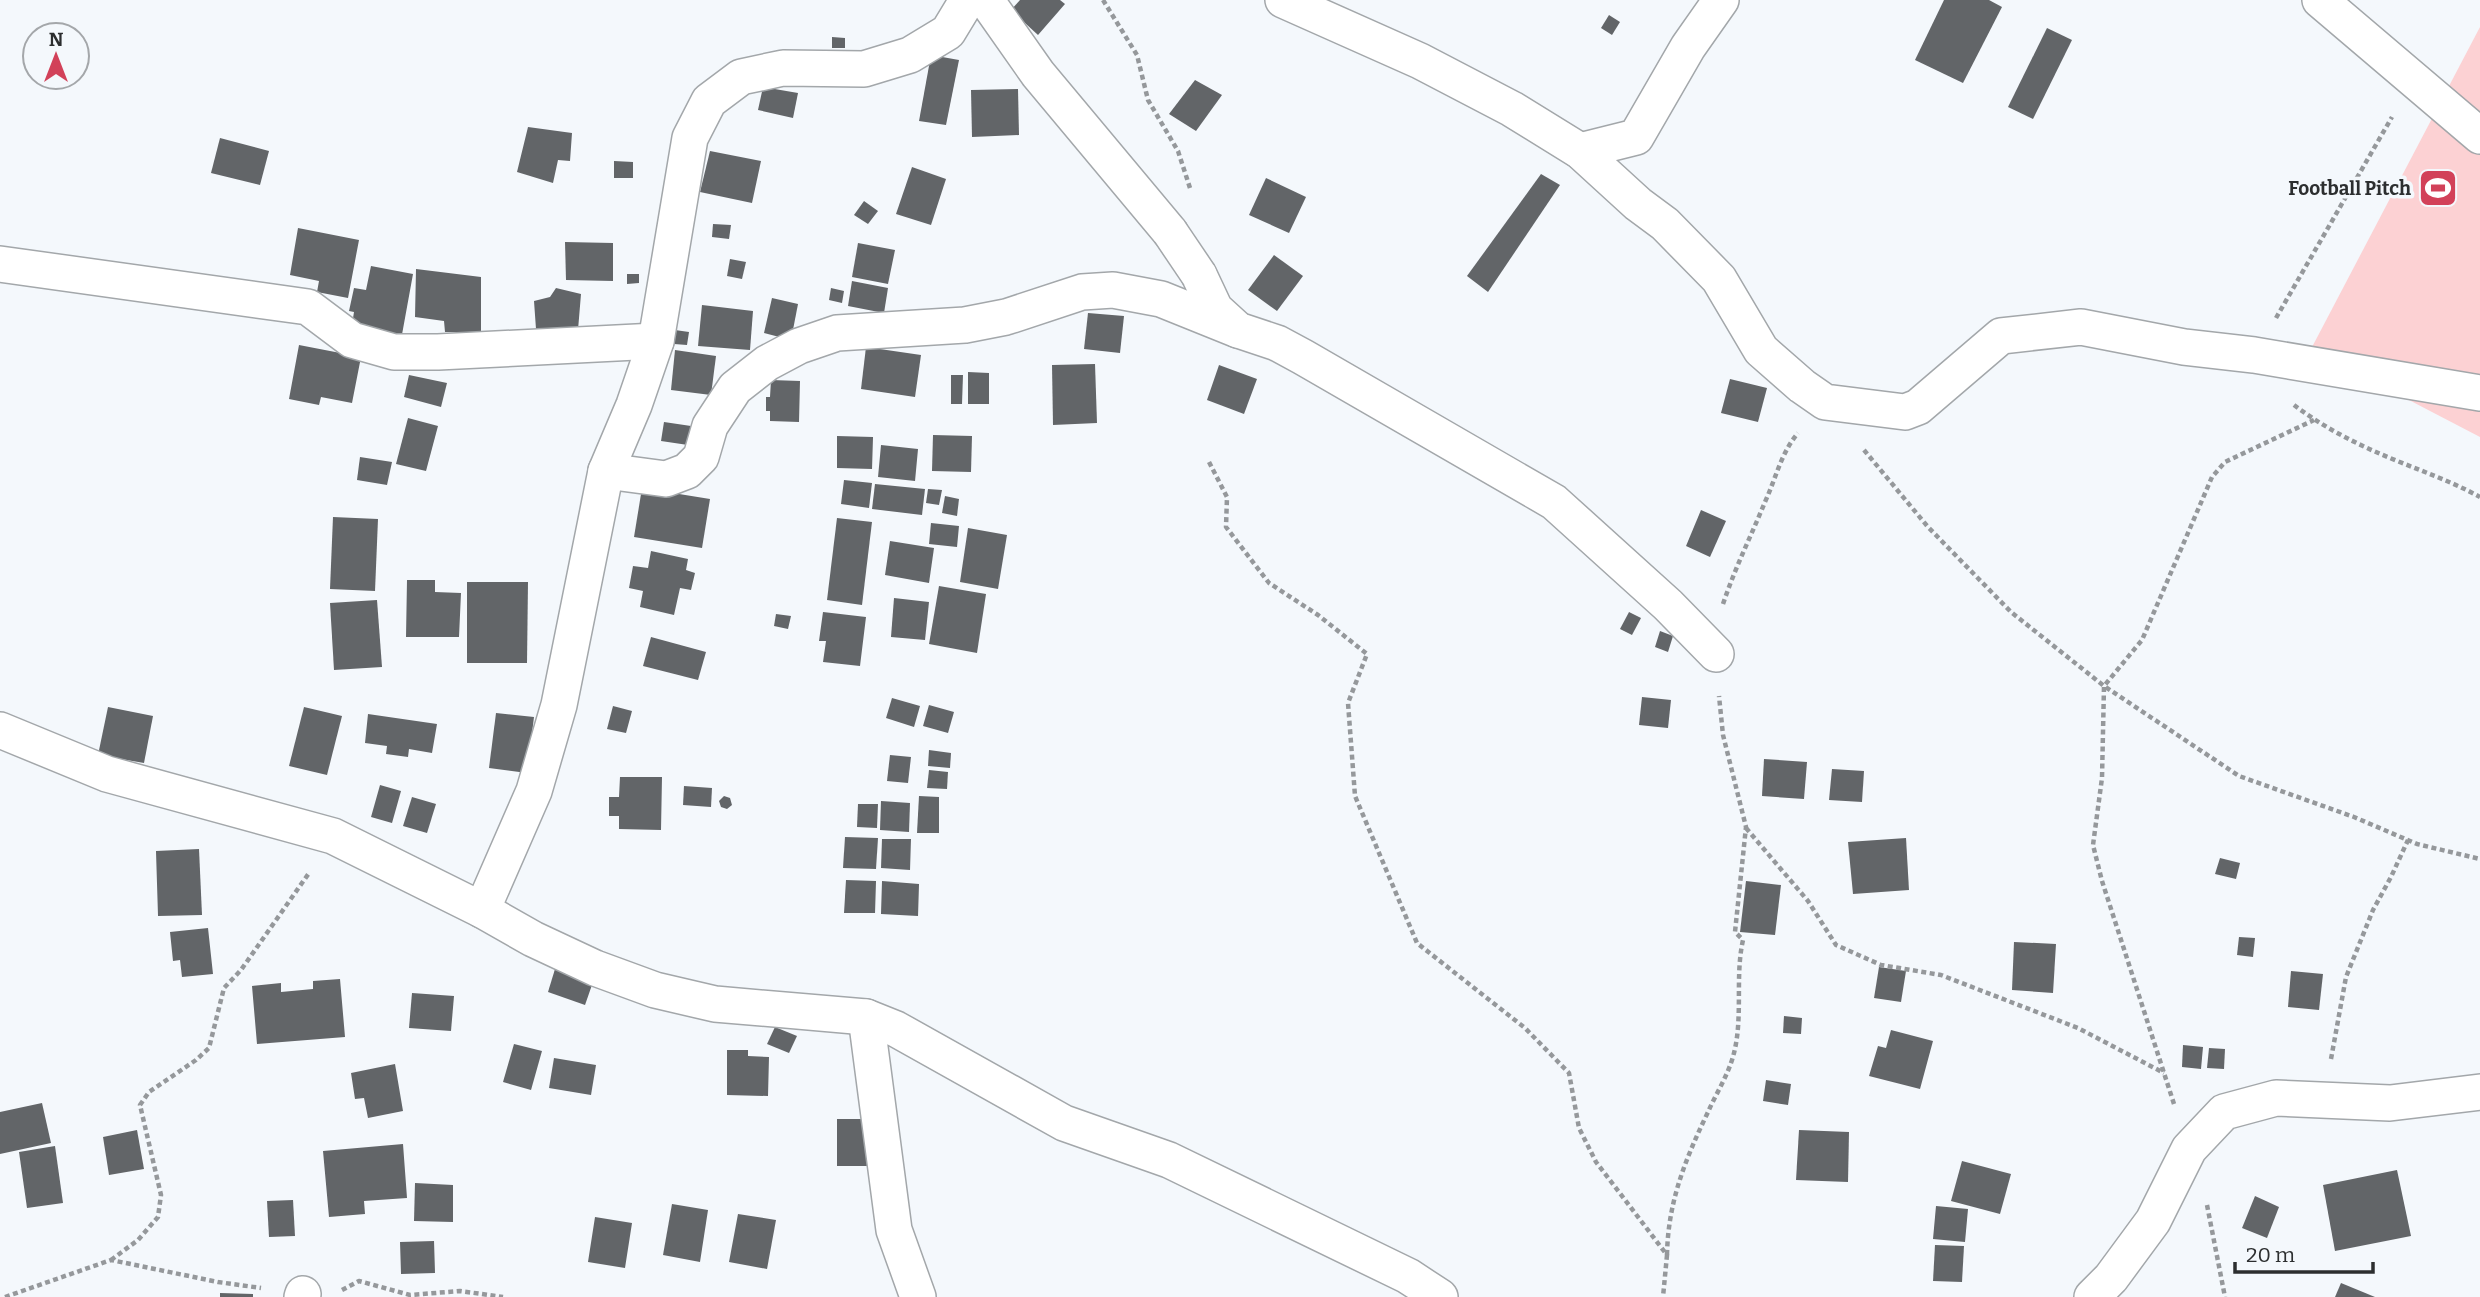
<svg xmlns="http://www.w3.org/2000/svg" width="2480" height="1297" font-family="Bitter,serif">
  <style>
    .green { fill: #fcd1d3 }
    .building { fill: #626568 }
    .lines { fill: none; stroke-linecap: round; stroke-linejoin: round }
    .street-casing { stroke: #a3a7aa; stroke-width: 38 }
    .path { stroke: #95989b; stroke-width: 4.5; stroke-dasharray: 5 3.5; stroke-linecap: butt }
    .street { stroke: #fff; stroke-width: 35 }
    .street-bridge-casing { stroke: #a3a7aa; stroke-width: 38; stroke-linecap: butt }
    .street-bridge { stroke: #fff; stroke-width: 35 }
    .labels { text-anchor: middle; stroke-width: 7; stroke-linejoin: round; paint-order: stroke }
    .poi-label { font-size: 19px; font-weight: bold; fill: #2c2e2f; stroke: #f4f8fc; text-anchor: end }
  </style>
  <rect width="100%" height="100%" fill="#f4f8fc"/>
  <path class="green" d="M2480,27V437L2311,349Z"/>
  <g class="building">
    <path d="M1020,0H1060L1065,4L1038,35L1011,10Z"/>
    <path d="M1944,0H1989L2002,7L1963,83L1915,60Z"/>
    <path d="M1609,15L1620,22L1612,35L1601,28Z"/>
    <path d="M2047,28L2072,40L2033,119L2008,107Z"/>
    <path d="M832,37L845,38V48H832Z"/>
    <path d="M931,55L959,60L946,125L919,121Z"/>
    <path d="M1195,80L1222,95L1196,131L1169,114Z"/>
    <path d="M763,87L798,93L793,118L758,110Z"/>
    <path d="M1018,89L1019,135L972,137L971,90Z"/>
    <path d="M528,127L572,133L570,161L558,160L553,183L517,172Z"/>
    <path d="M220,138L269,151L260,185L211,173Z"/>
    <path d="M710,151L761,161L752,203L700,192Z"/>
    <path d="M614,161L633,162V178H614Z"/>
    <path d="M912,167L946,179L931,225L896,214Z"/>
    <path d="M1541,174L1560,185L1488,292L1467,276Z"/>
    <path d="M1266,178L1306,197L1289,233L1249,215Z"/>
    <path d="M864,201L878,211L868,224L854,215Z"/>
    <path d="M713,224L731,225L729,239L712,237Z"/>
    <path d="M298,228L359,240L348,298L317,292L319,281L290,275Z"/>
    <path d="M565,242L613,243V281L566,280Z"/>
    <path d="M858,243L895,250L888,284L852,277Z"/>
    <path d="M1274,255L1303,276L1277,311L1248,290Z"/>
    <path d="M730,259L746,262L742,279L727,276Z"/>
    <path d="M371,266L413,274L401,340L351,331L354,312L349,311L354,288L366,290Z"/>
    <path d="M416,269L481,277V332H445L444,321L415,317Z"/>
    <path d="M627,274H639V283L627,284Z"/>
    <path d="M852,281L888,288L884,313L848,306Z"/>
    <path d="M556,288L581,294L578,330L536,329L534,301L550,297Z"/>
    <path d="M831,288L844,291L842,303L829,300Z"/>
    <path d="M772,298L798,304L791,340L764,333Z"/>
    <path d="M702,305L753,311L750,350L698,346Z"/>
    <path d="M1088,313L1124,316L1120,353L1084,349Z"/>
    <path d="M675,330L689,332L687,345L674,344Z"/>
    <path d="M299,345L361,357L352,403L321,397L319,405L289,399Z"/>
    <path d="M866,347L921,355L915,397L861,389Z"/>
    <path d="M675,350L716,356L711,395L671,390Z"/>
    <path d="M1095,364L1097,423L1053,425L1052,365Z"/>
    <path d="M1219,365L1257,379L1244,414L1207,400Z"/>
    <path d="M968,372L989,373V404H968Z"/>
    <path d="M409,375L447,383L441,407L404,397Z"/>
    <path d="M951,375H963L962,404H951Z"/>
    <path d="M1730,379L1767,388L1758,422L1721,413Z"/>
    <path d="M771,380L800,381L799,422L770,421V411H766V397H770Z"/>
    <path d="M408,418L438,426L426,471L396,464Z"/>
    <path d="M664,422L691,426L688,445L661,441Z"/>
    <path d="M933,435L972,436L971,472L932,471Z"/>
    <path d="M837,436L873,437L872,469L837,468Z"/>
    <path d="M881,445L918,449L915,481L878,477Z"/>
    <path d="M360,457L392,462L387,485L357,480Z"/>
    <path d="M844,480L872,483L869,508L841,504Z"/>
    <path d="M875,484L925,489L922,515L872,509Z"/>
    <path d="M642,488L710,499L702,548L634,537Z"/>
    <path d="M928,489L942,490L939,505L926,503Z"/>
    <path d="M945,496L959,499L957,516L942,513Z"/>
    <path d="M1701,510L1726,521L1710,557L1686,546Z"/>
    <path d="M333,517L378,519L375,591L330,589Z"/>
    <path d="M837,518L872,522L862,605L827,600Z"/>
    <path d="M931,523L959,526L957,547L929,544Z"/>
    <path d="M968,528L1007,535L998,589L960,582Z"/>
    <path d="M890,541L934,548L929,583L885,575Z"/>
    <path d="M651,551L688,559L686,570L695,573L691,590L680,588L674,615L640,607L643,591L629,588L633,566L648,568Z"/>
    <path d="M407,580H435V592L461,593L459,637H406Z"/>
    <path d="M467,582H528L527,663H467Z"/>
    <path d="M939,586L986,594L977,653L929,644Z"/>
    <path d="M894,598L929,602L925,640L891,637Z"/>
    <path d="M377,600L382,667L334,670L330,603Z"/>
    <path d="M823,612L866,617L860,666L823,662L826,641H819Z"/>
    <path d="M1629,612L1641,618L1632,635L1620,629Z"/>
    <path d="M776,614L791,616L788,629L774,626Z"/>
    <path d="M1660,631L1673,636L1668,652L1655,647Z"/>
    <path d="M651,637L706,652L698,680L643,666Z"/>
    <path d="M1642,697L1671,700L1668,728L1639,725Z"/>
    <path d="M892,698L920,706L914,727L886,718Z"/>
    <path d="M929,705L954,712L948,733L923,726Z"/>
    <path d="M613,706L632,711L626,733L607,729Z"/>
    <path d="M108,707L153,716L144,763L98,755Z"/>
    <path d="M304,707L342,716L327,775L289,766Z"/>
    <path d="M496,713L534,717L527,773L489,768Z"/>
    <path d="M368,714L437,724L432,753L409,749L408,757L386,754L387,746L365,743Z"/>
    <path d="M929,750L951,753L950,768L928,766Z"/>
    <path d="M890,755L911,757L908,783L887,781Z"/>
    <path d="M1764,759L1807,762L1804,799L1762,796Z"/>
    <path d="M1832,769L1864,771L1862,802L1829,800Z"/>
    <path d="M929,770L948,772L947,789L927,788Z"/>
    <path d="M620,777H662L661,830L619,829V816H609V797H619Z"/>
    <path d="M380,785L401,791L392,823L371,817Z"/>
    <path d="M684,786L712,788L711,807L683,805Z"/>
    <path d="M724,796L730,798L732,805L727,809L721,807L719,801Z"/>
    <path d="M919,796L939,797V833H917Z"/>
    <path d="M412,797L436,804L427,833L403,826Z"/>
    <path d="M881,801L910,803L909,832L880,830Z"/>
    <path d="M858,804H878L877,828L857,827Z"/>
    <path d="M845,837L878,838L876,869L843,868Z"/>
    <path d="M1906,838L1909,890L1853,894L1848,842Z"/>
    <path d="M882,839H911L910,870L881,868Z"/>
    <path d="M199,849L202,915L158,916L156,851Z"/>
    <path d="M2220,858L2240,863L2236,879L2215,874Z"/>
    <path d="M846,880L876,881L875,913H844Z"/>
    <path d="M882,881L919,884L918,916L881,914Z"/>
    <path d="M1746,881L1781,885L1775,935L1740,932Z"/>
    <path d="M208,928L213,974L182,977L180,960L173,961L170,932Z"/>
    <path d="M2239,937L2255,938L2253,957L2237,955Z"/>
    <path d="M2014,942L2056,944L2053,993L2012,990Z"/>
    <path d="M1879,967L1906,971L1901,1002L1874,998Z"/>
    <path d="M555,969L593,982L585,1005L548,992Z"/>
    <path d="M2291,971L2323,974L2319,1010L2288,1007Z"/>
    <path d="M340,979L345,1037L257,1044L252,986L281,983V992L313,989V981Z"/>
    <path d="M412,993L454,996L451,1031L409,1028Z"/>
    <path d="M1784,1016L1802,1018L1801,1034L1783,1033Z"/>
    <path d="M775,1027L797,1036L789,1053L767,1044Z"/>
    <path d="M1891,1030L1933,1041L1920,1089L1869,1076L1878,1046L1886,1048Z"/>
    <path d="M514,1044L542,1051L531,1090L503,1082Z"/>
    <path d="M2183,1045L2203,1047L2201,1069L2182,1067Z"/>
    <path d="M2209,1048L2225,1049L2224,1069L2207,1068Z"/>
    <path d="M727,1050H748V1056L769,1057L768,1096L727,1095Z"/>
    <path d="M554,1058L596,1065L591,1095L549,1088Z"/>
    <path d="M395,1064L403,1111L368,1118L364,1098L355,1099L351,1073Z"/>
    <path d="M1766,1080L1791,1084L1788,1105L1763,1101Z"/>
    <path d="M42,1103L51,1143L0,1154V1112Z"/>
    <rect x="837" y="1119" width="33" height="47"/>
    <path d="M137,1130L144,1169L109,1175L103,1137Z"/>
    <path d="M1799,1130L1849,1132L1848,1182L1796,1180Z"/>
    <path d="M403,1144L407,1198L364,1201L365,1214L329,1217L323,1151Z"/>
    <path d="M55,1146L63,1203L27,1208L19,1152Z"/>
    <path d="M1962,1161L2011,1174L2000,1214L1951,1201Z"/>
    <path d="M2397,1170L2411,1236L2335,1251L2323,1185Z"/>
    <path d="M415,1183L453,1185V1222L414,1221Z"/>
    <path d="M2255,1196L2279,1207L2267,1238L2242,1228Z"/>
    <path d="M293,1200L295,1236L269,1237L267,1201Z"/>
    <path d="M672,1204L708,1210L700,1262L663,1255Z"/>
    <path d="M1936,1206L1968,1209L1965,1242L1933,1239Z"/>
    <path d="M738,1214L776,1220L767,1269L729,1262Z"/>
    <path d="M595,1217L632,1223L625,1268L588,1262Z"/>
    <path d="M434,1241L435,1273L401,1274L400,1242Z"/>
    <path d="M1935,1245L1964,1246L1962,1282L1933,1281Z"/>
    <path d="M2341,1283L2375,1297H2335Z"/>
    <path d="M220,1293L253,1294V1297H220Z"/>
  </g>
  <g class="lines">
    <g class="street-casing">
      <g id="street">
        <path d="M986,0L1038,74L1170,232"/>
        <path d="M1283,0L1420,61L1512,109L1580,151L1638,204L1665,224L1719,279L1761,350L1802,386L1825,402L1905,412L1918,407L2001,336L2081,327L2184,347L2254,355L2480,393"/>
        <path d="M2320,0L2480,136"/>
        <path d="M1580,151L1636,137L1688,47L1721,0"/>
        <path d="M0,264L308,307L352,340L394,352H438L656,341"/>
        <path d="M1199,275L1215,309L1238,330L1277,343L1303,357L1554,502L1668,605L1716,654"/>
        <path d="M606,471L666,479L687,471L701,457L710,426L735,388L767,363L799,346L837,333L965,325L1006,317L1082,292L1113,290L1161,299L1238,330"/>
        <path d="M0,730L107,774L333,836L482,910L533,939L595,968L655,990L715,1004L866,1017L896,1029L1064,1123L1169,1160L1408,1276L1440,1297"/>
        <path d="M482,910L534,791L559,705L606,471L634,405L656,341L690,138L709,101L741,77L783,68L864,69L910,55L948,32L965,4L966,0"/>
        <path d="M866,1017L894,1230L918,1297"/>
        <path d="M302,1297L303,1294"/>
        <path d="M2092,1297L2111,1278L2153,1221L2189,1149L2224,1112L2276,1098L2390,1103L2480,1092"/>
      </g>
    </g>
    <g class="path">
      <path d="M1103,0L1137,55L1148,100L1178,151L1190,188"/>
      <path d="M2276,318L2392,117"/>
      <path d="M2294,405C2323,427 2356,444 2390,458C2421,471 2451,481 2480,497"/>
      <path d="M1864,450L1928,527L2011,612L2104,686L2239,776L2354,817L2417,844L2480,859"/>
      <path d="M1209,462L1227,497L1226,527L1269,583L1318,615L1367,654L1348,703L1355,796L1417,943L1525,1028L1569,1073L1579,1128L1596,1162L1667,1255L1663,1297"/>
      <path d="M1723,604C1735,568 1751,536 1765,502C1776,478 1781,453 1798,433"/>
      <path d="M1746,828L1808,901L1836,945L1881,965L1941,975L2078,1028L2164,1073"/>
      <path d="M2331,1059L2346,977L2373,910L2391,877L2408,840"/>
      <path d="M2174,1104L2102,881L2093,845L2102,778L2104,686L2142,640L2212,477L2225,462L2314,420"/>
      <path d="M2207,1205L2225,1297"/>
      <path d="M1667,1255C1668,1202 1685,1160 1708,1112C1715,1096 1725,1080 1731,1063C1745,1023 1734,980 1743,940L1735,932L1746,827L1723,735L1719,696"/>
      <path d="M111,1260L138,1240L158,1217L161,1195L140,1105L149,1092L196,1060L209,1048L224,988L241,970L309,873"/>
      <path d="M342,1290L359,1281L410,1295L460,1291L503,1297"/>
      <path d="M5,1297L111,1260L218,1282L261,1288"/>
    </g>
    <use href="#street" class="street"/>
    <g class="street-bridge-casing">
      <path id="street-bridge" d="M1170,232L1199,275"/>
    </g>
    <use href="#street-bridge" class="street-bridge"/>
  </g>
  <defs>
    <g id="stadium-square" transform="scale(2.0125)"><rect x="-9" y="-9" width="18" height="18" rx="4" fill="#d24159" stroke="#f4f8fc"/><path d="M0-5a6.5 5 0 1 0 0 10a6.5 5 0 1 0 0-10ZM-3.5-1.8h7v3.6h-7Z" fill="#fff"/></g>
  </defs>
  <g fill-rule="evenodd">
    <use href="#stadium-square" x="2438" y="188"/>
  </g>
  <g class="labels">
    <g class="poi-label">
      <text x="2411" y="195">Football Pitch</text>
    </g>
  </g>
  <g transform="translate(56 56)"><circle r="33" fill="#f4f8fc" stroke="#a4a7aa" stroke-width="2"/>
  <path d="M0-5L12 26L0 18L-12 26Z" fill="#d24159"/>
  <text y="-10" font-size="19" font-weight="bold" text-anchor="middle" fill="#2c2e2f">N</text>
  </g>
  <path d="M2235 1262v10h138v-10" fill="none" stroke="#2c2e2f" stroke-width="3.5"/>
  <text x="2246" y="1262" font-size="21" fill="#2c2e2f" stroke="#f4f8fc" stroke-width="5" paint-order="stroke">20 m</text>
</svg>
